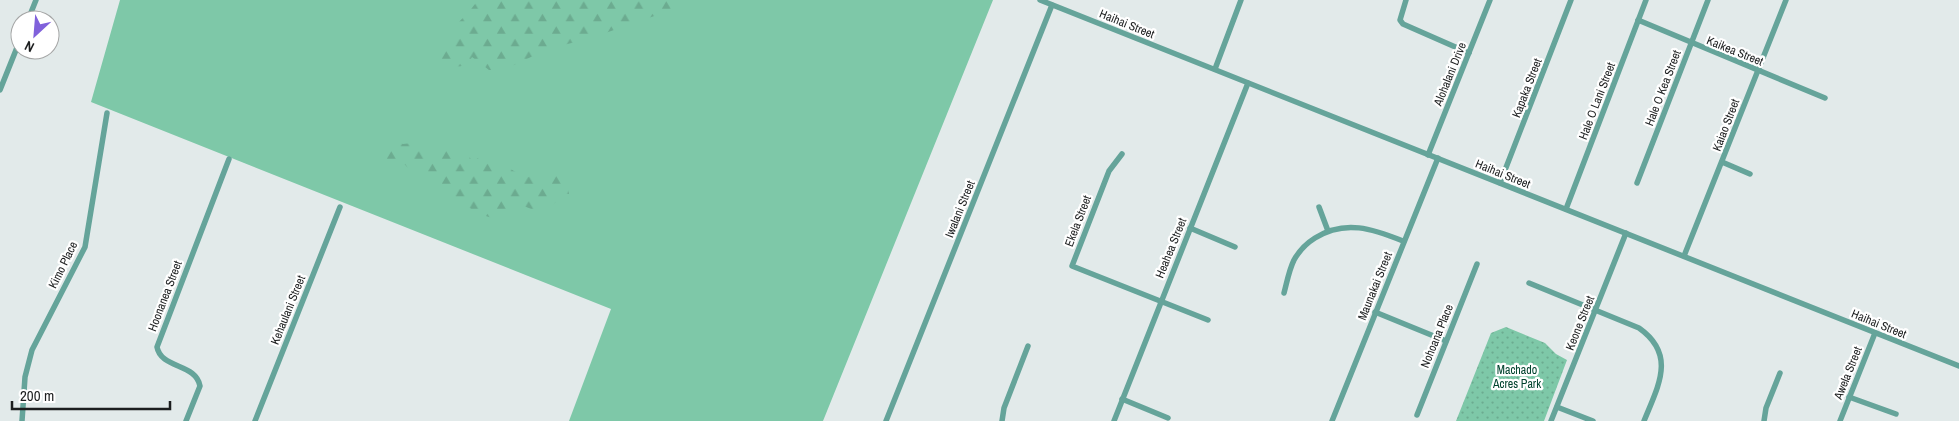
<svg xmlns="http://www.w3.org/2000/svg" width="1959" height="421" font-family="'Archivo Narrow',sans-serif">
  <style>
    .green { fill: #7ec8a8 }
    .forest { fill: url(#forest-firs) }
    .park { fill: url(#park-dots) }
    .lines { fill: none; stroke-linecap: round; stroke-linejoin: round }
    .minor { stroke: #65a49a; stroke-width: 5.5 }
    .labels { text-anchor: middle; stroke-width: 4.5; stroke-linejoin: round; paint-order: stroke }
    .street-label { font-size: 12px; fill: #1c1e1f; stroke: #fff }
    .park-label { font-size: 12px; fill: #00432e; stroke: #fff }
  </style>
  <defs>
    <pattern id="forest-firs" width="22" height="20" patternUnits="userSpaceOnUse" patternTransform="scale(1.25)"><rect width="22" height="20" fill="#7ec8a8"/><path d="M5 1l3.5 6h-7zM16 11l3.5 6h-7z" fill="#6cab90"/></pattern>
    <pattern id="park-dots" width="8" height="8" patternUnits="userSpaceOnUse" patternTransform="scale(1.25)"><rect width="8" height="8" fill="#7ec8a8"/><path d="M2 2h.1M6 6h.1" fill="none" stroke="#6cab90" stroke-width="1.8" stroke-linecap="round"/></pattern>
  </defs>
  <rect width="100%" height="100%" fill="#e2eaea"/>
  <path class="green" d="M120,0H993L823,421H569L611,309L91,102Z"/>
  <g class="forest">
    <path d="M481,0H688L660,14L591,38L548,49L503,70H489L472,57C467,68 455,68 444,65L437,52L443,41L452,40C452,26 458,23 467,14C473,8 473,4 481,0Z"/>
    <path d="M392,140L403,144L422,142L438,155L444,147H457L468,152L472,163L479,157L492,158L526,178C536,172 550,176 561,172L567,182L569,194L559,193L555,203L548,211H536L519,204L501,220C487,217 474,213 464,203H452L441,183L407,167L399,158L395,166L377,163L374,153L384,150L389,152L387,145Z"/>
  </g>
  <path class="park" d="M1506,327L1545,343L1556,354L1567,360L1544,421H1456L1491,333Z"/>
  <g class="lines">
    <g class="minor">
      <path d="M1040,0L1959,366"/>
      <path d="M1406,0L1400,20L1403,24L1469,53"/>
      <path d="M28,20L36,0"/>
      <path d="M1638,20L1825,98"/>
      <path d="M1215,69L1241,0"/>
      <path d="M0,90L20,40"/>
      <path d="M1122,154L1109,171L1072,266L1208,320"/>
      <path d="M1428,155L1490,0"/>
      <path d="M1722,162L1750,174"/>
      <path d="M1500,183L1571,0"/>
      <path d="M1637,183L1708,0"/>
      <path d="M1319,207L1328,231"/>
      <path d="M1566,209L1646,0"/>
      <path d="M1190,228L1235,247"/>
      <path d="M1684,256L1786,0"/>
      <path d="M1529,283L1639,328C1677,355 1658,386 1644,421"/>
      <path d="M1284,293C1287,282 1289,270 1294,260C1299,251 1307,243 1315,238C1345,219 1373,229 1403,241"/>
      <path d="M1375,312L1446,341"/>
      <path d="M1849,397L1896,414"/>
      <path d="M1122,399L1168,418"/>
      <path d="M1557,407L1593,421"/>
      <path d="M1417,415L1477,264"/>
      <path d="M22,421L25,377L32,350L85,247L107,113"/>
      <path d="M186,421L200,386C196,363 161,369 157,347L229,159"/>
      <path d="M255,421L340,207"/>
      <path d="M886,421L1052,5"/>
      <path d="M1002,421L1004,408L1028,346"/>
      <path d="M1114,421L1248,83"/>
      <path d="M1332,421L1438,158"/>
      <path d="M1551,421L1626,233"/>
      <path d="M1764,421L1766,408L1780,373"/>
      <path d="M1840,421L1875,333"/>
    </g>
  </g>
  <g class="labels">
    <g class="street-label">
      <text transform="translate(1127 24) rotate(22)" y="4">Haihai Street</text>
      <text transform="translate(1735 51) rotate(22)" y="4">Kaikea Street</text>
      <text transform="translate(1450 74) rotate(-68)" y="4">Alohalani Drive</text>
      <text transform="translate(1527 88) rotate(-69)" y="4">Kapaka Street</text>
      <text transform="translate(1663 88) rotate(-69)" y="4">Hale O Kea Street</text>
      <text transform="translate(1597 101) rotate(-69)" y="4">Hale O Lani Street</text>
      <text transform="translate(1726 125) rotate(-69)" y="4">Kaiao Street</text>
      <text transform="translate(1503 174) rotate(22)" y="4">Haihai Street</text>
      <text transform="translate(960 209) rotate(-68)" y="4">Iwalani Street</text>
      <text transform="translate(1078 221) rotate(-69)" y="4">Ekela Street</text>
      <text transform="translate(1171 248) rotate(-68)" y="4">Heahea Street</text>
      <text transform="translate(63 265) rotate(-64)" y="4">Kimo Place</text>
      <text transform="translate(1375 286) rotate(-68)" y="4">Maunakai Street</text>
      <text transform="translate(165 296) rotate(-69)" y="4">Hoonanea Street</text>
      <text transform="translate(288 310) rotate(-68)" y="4">Kehaulani Street</text>
      <text transform="translate(1580 323) rotate(-68)" y="4">Keone Street</text>
      <text transform="translate(1879 324) rotate(22)" y="4">Haihai Street</text>
      <text transform="translate(1437 336) rotate(-68)" y="4">Nohoana Place</text>
      <text transform="translate(1848 373) rotate(-68)" y="4">Awela Street</text>
    </g>
    <g class="park-label">
      <text x="1517" y="374">Machado<tspan x="1517" dy="14">Acres Park</tspan></text>
    </g>
  </g>
  <g transform="translate(35 35) rotate(206)"><circle r="24" fill="#ffffff" stroke="#a4a5a5"/>
  <path d="M0-4L9 19L0 12L-9 19Z" fill="#8061db"/>
  <text y="-8" font-size="14" font-weight="bold" text-anchor="middle" fill="#1c1e1f">N</text>
  </g>
  <path d="M12 401v8h158v-8" fill="none" stroke="#1c1e1f" stroke-width="2.5"/>
  <text x="20" y="401" font-size="15" fill="#1c1e1f" stroke="#ffffff" stroke-width="4" paint-order="stroke">200 m</text>
</svg>
